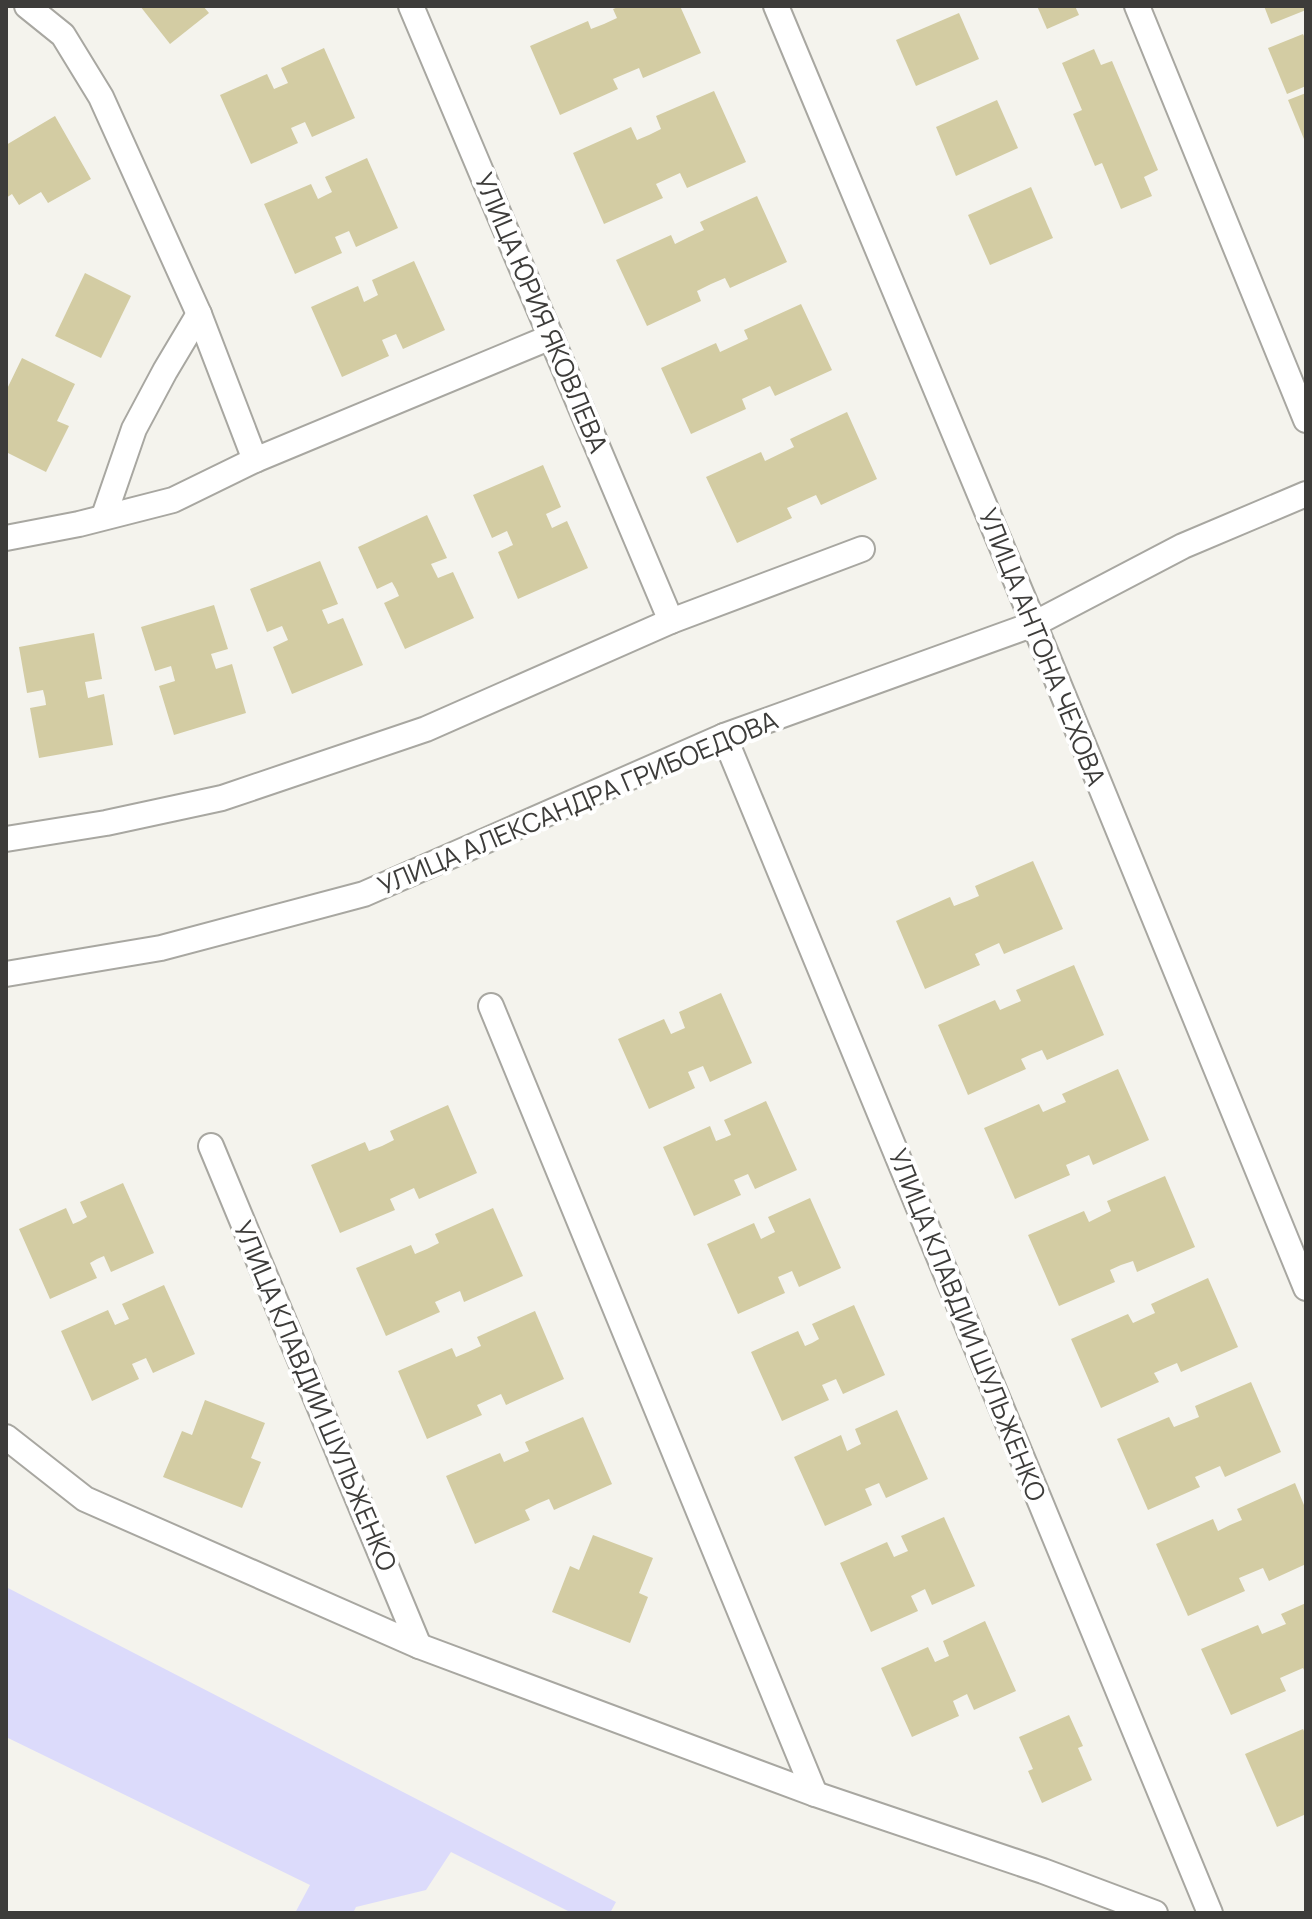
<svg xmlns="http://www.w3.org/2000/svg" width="1312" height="1919" font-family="Manrope,sans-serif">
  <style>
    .green { fill: #dcdbfb }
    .building { fill: #d3cca3 }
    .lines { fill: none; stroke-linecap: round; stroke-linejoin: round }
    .minor-casing { stroke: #a8a7a1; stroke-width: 28 }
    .minor { stroke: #fff; stroke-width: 24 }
    .labels { text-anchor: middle; stroke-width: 8; stroke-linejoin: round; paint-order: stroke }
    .street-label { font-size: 26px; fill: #3d3c3a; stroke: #fff }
  </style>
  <rect width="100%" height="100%" fill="#f4f3ed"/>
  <path class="green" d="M6,1587L616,1902L610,1913H572L451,1852L426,1890L356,1907L353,1913H295L310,1885L6,1737Z"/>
  <g class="building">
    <path d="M140,6H203L209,13L170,44Z"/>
    <path d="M621,6H680L701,53L643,78L639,68L613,79L618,89L560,115L530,46L588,21L591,29L604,24L617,18L613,9Z"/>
    <path d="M1037,6H1075L1079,15L1047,29Z"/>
    <path d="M1264,6H1305L1306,10L1271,24Z"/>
    <path d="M959,13L979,59L916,86L896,40Z"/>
    <path d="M1303,34L1306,40V86L1287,94L1268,48Z"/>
    <path d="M324,48L355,118L312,137L305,122L291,128L298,143L251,164L220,95L267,74L274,89L288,83L281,68Z"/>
    <path d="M1094,49L1101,65L1112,61L1158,170L1144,177L1152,196L1121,209L1102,163L1095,166L1073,114L1082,110L1062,63Z"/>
    <path d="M714,91L746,162L687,188L680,173L656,184L663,198L604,224L573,153L631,127L637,140L649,135L661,129L656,116Z"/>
    <path d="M1306,93V144L1288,100Z"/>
    <path d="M997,100L1018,148L956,176L936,127Z"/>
    <path d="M55,116L91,179L48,203L41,192L19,205L12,194L6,198V145Z"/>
    <path d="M367,158L398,228L356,247L349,231L335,237L342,253L295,274L264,204L311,184L318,199L332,192L325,177Z"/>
    <path d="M1031,187L1053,238L990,265L968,215Z"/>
    <path d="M757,196L787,262L730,288L725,278L711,284L697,291L701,301L647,326L616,260L671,235L675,244L689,237L704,230L700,222Z"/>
    <path d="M414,261L445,330L403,349L396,334L382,340L389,356L342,377L311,307L358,286L364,302L378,295L372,280Z"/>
    <path d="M85,273L131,296L101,358L55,336Z"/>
    <path d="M801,304L832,370L775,396L770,386L742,399L746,409L691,434L661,368L716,343L720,352L748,339L744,330Z"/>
    <path d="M22,358L75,384L57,421L69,426L46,472L6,452V391Z"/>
    <path d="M847,412L877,479L821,505L816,495L787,508L792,518L737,543L706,477L761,452L765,461L794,447L790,439Z"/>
    <path d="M543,465L561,507L546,514L552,528L567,521L588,568L518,599L498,552L513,545L507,531L492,538L473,495Z"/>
    <path d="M427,515L447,558L431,564L438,578L453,572L474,618L405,649L384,603L399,596L396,589L392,582L377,589L358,547Z"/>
    <path d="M320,561L338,604L322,610L328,624L343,618L363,665L292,694L273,647L288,640L282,626L267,632L250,589Z"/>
    <path d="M214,605L228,649L211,654L216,669L232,664L246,713L174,735L159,686L175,681L171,666L155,671L141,627Z"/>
    <path d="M94,633L102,679L85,682L88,698L104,694L113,745L39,758L30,708L46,705L45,698L43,690L27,693L19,647Z"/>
    <path d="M1033,861L1063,929L1004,954L999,943L975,954L980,965L925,989L896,921L950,897L954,906L967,901L979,896L975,886Z"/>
    <path d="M1074,965L1104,1035L1047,1060L1042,1050L1032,1054L1021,1059L1026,1069L968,1095L938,1025L995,1000L1000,1010L1021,1001L1016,990Z"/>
    <path d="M721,993L752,1063L710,1082L703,1066L688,1072L695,1088L649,1109L618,1039L664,1019L671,1034L685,1028L679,1012Z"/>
    <path d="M1118,1069L1149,1140L1093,1165L1089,1155L1066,1165L1070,1175L1015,1199L984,1128L1039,1104L1043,1112L1066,1102L1062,1094Z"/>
    <path d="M766,1101L797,1170L755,1189L748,1174L734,1180L741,1195L694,1216L663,1147L710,1126L716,1141L724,1138L731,1135L724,1120Z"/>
    <path d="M448,1105L477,1173L419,1199L414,1188L390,1199L395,1210L340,1233L311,1165L365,1142L369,1151L382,1146L394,1140L390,1131Z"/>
    <path d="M1165,1176L1195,1247L1137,1272L1133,1261L1121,1265L1110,1270L1115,1282L1059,1306L1028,1235L1084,1211L1089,1222L1111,1211L1107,1201Z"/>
    <path d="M123,1183L154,1253L111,1272L104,1256L97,1259L90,1263L97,1278L50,1299L19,1229L66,1208L73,1224L80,1221L87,1217L80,1202Z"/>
    <path d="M810,1198L841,1268L799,1287L792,1271L778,1277L785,1293L738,1314L707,1244L754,1223L761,1239L775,1232L768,1217Z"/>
    <path d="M493,1208L523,1276L464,1302L460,1291L435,1302L440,1312L386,1336L356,1268L411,1245L415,1254L427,1249L439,1243L435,1234Z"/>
    <path d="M1208,1278L1238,1347L1181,1372L1177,1363L1154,1373L1159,1382L1101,1408L1071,1339L1128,1314L1133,1323L1155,1313L1151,1304Z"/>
    <path d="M164,1285L195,1354L153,1373L146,1358L132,1364L139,1379L92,1401L61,1331L108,1310L115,1325L129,1319L122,1304Z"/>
    <path d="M854,1305L885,1375L843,1394L836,1379L822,1385L829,1400L782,1421L751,1352L798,1331L805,1346L812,1343L819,1339L812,1324Z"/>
    <path d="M535,1311L564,1379L506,1405L501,1394L477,1405L482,1415L427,1439L398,1371L452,1348L456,1357L468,1352L481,1346L477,1337Z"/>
    <path d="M1251,1382L1281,1452L1225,1477L1220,1466L1195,1477L1200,1487L1148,1510L1117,1439L1169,1417L1174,1427L1199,1417L1195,1406Z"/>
    <path d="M205,1400L265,1423L251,1458L261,1462L242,1508L163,1477L182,1431L192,1435Z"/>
    <path d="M897,1410L928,1479L886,1498L879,1483L865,1489L872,1505L825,1526L794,1457L841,1435L847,1451L861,1444L855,1429Z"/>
    <path d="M583,1417L612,1484L554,1510L549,1499L537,1504L525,1510L530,1520L475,1544L446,1476L500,1453L504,1462L529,1451L525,1442Z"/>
    <path d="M1295,1483L1306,1510V1564L1269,1581L1263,1568L1239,1578L1245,1591L1188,1616L1156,1544L1213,1519L1218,1531L1230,1525L1242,1520L1237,1509Z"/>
    <path d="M944,1517L975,1586L932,1605L925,1589L911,1596L918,1611L871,1632L840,1563L887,1542L894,1557L908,1551L901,1536Z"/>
    <path d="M593,1535L653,1558L639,1593L648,1597L630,1643L552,1612L570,1566L579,1570Z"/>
    <path d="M1306,1603V1674L1303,1668L1280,1678L1286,1691L1231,1715L1201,1649L1258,1625L1262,1634L1286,1624L1281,1614Z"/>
    <path d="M985,1621L1016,1691L974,1710L967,1694L953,1701L959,1716L912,1737L881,1668L928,1647L935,1662L949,1656L943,1641Z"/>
    <path d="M1069,1715L1083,1746L1078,1748L1092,1780L1042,1803L1028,1771L1033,1769L1019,1737Z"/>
    <path d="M1303,1729L1306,1735V1814L1277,1827L1245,1754Z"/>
  </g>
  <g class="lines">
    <g class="minor-casing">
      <g id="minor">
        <path d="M27,6L63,35L101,97L199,314L255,460"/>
        <path d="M411,6L671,621"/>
        <path d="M776,6L1034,624L1306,1288"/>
        <path d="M1137,6L1306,420"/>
        <path d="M104,516L134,429L165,371L199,314"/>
        <path d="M6,538L79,524L173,500L255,460L551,337"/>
        <path d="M724,736L1210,1913"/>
        <path d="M6,839L106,823L222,798L426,729L671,621L862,549"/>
        <path d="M6,974L161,948L364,894L724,736L1034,624L1183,546L1306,494"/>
        <path d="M491,1006L815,1794"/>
        <path d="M211,1146L419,1646"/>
        <path d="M6,1437L85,1499L419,1646L815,1794L1043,1871L1155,1913"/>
      </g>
    </g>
    <use href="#minor" class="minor"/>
  </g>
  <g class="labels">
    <g class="street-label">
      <text transform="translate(541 313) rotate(67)" y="9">УЛИЦА ЮРИЯ ЯКОВЛЕВА</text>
      <text transform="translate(1042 647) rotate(68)" y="9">УЛИЦА АНТОНА ЧЕХОВА</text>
      <text transform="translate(578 803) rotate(-23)" y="9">УЛИЦА АЛЕКСАНДРА ГРИБОЕДОВА</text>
      <text transform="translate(967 1325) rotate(68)" y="9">УЛИЦА КЛАВДИИ ШУЛЬЖЕНКО</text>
      <text transform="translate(315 1396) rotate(67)" y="9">УЛИЦА КЛАВДИИ ШУЛЬЖЕНКО</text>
    </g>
  </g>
  <rect width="1312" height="1919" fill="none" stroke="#3d3c3a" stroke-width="16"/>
</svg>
